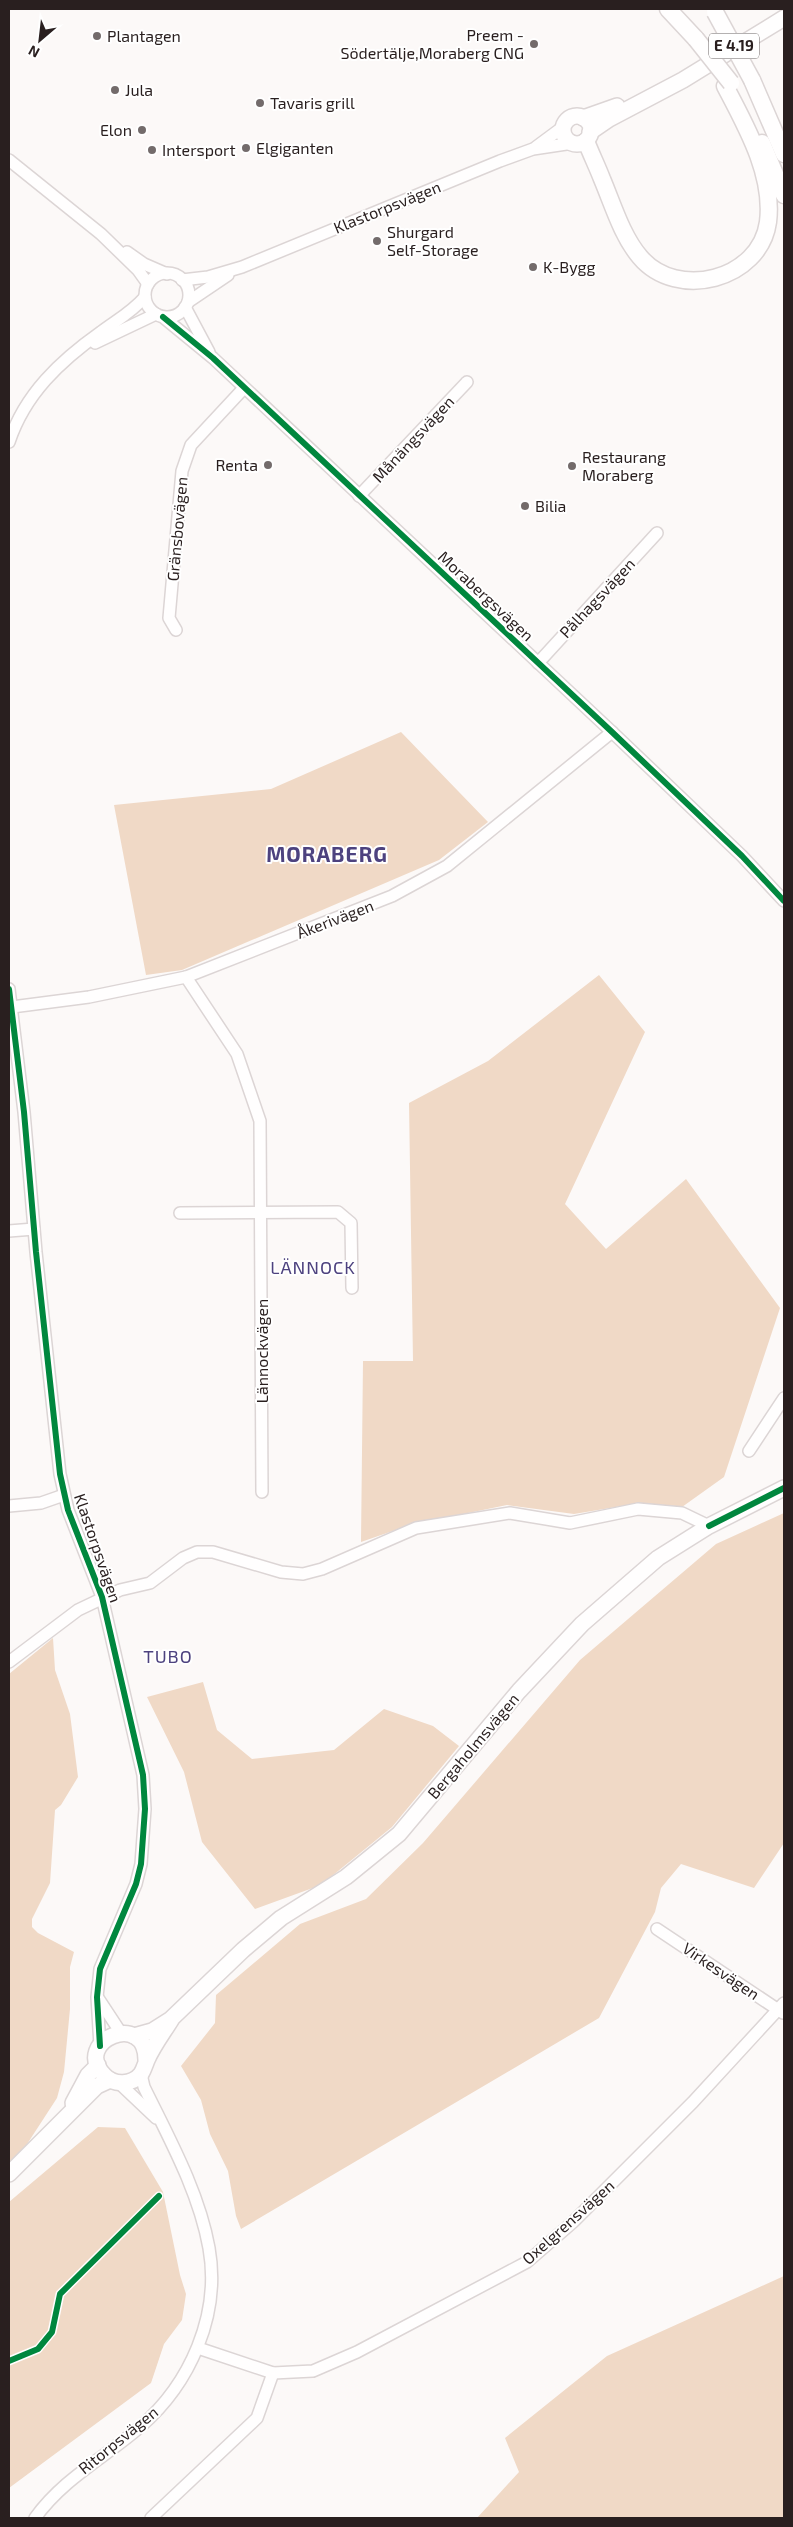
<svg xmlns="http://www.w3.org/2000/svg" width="793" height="2527" font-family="'Exo 2',sans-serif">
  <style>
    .green { fill: #f0d9c6 }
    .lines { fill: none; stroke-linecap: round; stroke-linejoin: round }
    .minor-casing { stroke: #dcd5d5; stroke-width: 14 }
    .major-casing { stroke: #dcd5d5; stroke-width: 18 }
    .highway-casing { stroke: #dcd5d5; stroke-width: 19 }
    .minor { stroke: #fffefe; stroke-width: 11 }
    .major { stroke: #fffefe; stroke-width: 15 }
    .highway { stroke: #fffefe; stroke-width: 16 }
    .highway-bridge-casing { stroke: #dcd5d5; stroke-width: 19; stroke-linecap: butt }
    .highway-bridge { stroke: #fffefe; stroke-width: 16 }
    .cycleway-casing { stroke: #fff; stroke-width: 9 }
    .cycleway { stroke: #00873e; stroke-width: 6 }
    .poi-dot { fill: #736b6b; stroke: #fff; stroke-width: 2 }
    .labels { text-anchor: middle; stroke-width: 4; stroke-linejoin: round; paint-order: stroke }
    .shield { fill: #fff; stroke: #696262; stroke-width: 1 }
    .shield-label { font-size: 15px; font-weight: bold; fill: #291f1f }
    .poi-label { font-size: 16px; fill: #291f1f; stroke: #fff; text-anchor: start }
    .street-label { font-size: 16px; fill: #291f1f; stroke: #fff }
    .neighbourhood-label { font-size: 18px; letter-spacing: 1px; fill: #4d427f; stroke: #fff }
    .district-label { font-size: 21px; font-weight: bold; letter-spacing: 1px; fill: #4d427f; stroke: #fff }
  </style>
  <rect width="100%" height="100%" fill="#fcf9f8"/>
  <g class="green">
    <path d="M401,732L488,822L439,860L182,970L146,975L114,805L271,789Z"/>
    <path d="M599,975L645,1032L565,1204L606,1249L686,1179L780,1308L724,1477L682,1507L634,1504L574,1514L507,1505L410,1525L361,1542L363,1361H413L409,1103L488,1061Z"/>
    <path d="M784,1513V1843L754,1888L681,1864L661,1888L655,1912L599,2018L241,2229L236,2216L228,2171L210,2134L201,2100L181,2066L215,2023L216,1995L300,1924L366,1899L423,1843L580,1660L716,1544Z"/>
    <path d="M53,1638L55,1670L70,1714L78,1777L61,1805L55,1810L50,1883L32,1919V1927L38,1933L74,1952L70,1967V2009L64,2072L57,2098L18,2158L9,2166V1674Z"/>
    <path d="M203,1682L217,1730L252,1759L334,1750L384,1709L433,1726L459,1746L392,1827L321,1885L255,1909L202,1842L184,1772L147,1697Z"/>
    <path d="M98,2127L125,2128L163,2192L180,2275L186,2294L182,2320L164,2344L151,2383L9,2488V2202Z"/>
    <path d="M784,2276V2518H477L519,2472L505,2438L607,2356Z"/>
  </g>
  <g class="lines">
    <g class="minor-casing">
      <g id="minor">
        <path d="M536,147L563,127"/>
        <path d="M9,160L101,234L138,270L148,284"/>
        <path d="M127,252L144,264L167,274"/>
        <circle cx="167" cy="295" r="22"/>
        <path d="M182,280L208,277L242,267L500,161L533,149L573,143"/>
        <path d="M188,302L228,275"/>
        <path d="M185,307L209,352"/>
        <path d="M163,317L213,358L612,732L742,856L784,901"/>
        <path d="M95,343L156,314"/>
        <path d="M9,442C25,394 60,361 101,332C117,320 132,312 145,297"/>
        <path d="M359,496L467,382"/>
        <path d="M176,630L169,618L182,471L191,445L244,388"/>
        <path d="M538,663L657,533"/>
        <path d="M186,977L237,1054L260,1121L262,1492"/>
        <path d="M9,989L24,1112L36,1252L60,1474L68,1510L102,1597L143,1775L145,1809L141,1864L136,1884L100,1969L97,1997L100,2046"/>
        <path d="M12,1007L89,997L186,977L392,896L447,866L612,732"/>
        <path d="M180,1213L338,1212L351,1223L352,1288"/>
        <path d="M9,1231L34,1229"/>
        <path d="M749,1451L784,1398"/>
        <path d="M9,1506L41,1503L64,1495"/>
        <path d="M9,1662L78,1610L120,1590L150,1583L183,1558L197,1552H213L281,1572L303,1574L322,1569L416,1528L510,1513L570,1523L638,1509L682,1513L709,1526"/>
        <path d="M657,1929L783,2013"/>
        <path d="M98,1998L121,2033"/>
        <path d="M119,2083L156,2118"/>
        <path d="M198,2348L273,2373L313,2371L357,2352L527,2262L573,2222L693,2102L784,2003"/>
        <path d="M35,2518C63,2479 104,2458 140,2427C190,2384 221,2315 209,2248C199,2192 169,2138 144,2087L141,2074"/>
        <path d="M151,2518L257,2418L273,2373"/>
      </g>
    </g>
    <g class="major-casing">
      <g id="major">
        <circle cx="577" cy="130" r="14"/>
        <path d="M583,118L617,106"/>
        <path d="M590,132L609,119L683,80L784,18"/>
        <path d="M134,2036L152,2031L171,2019L243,1950L281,1918L346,1877L399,1834L519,1691L582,1624L658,1558L709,1526L784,1488"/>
        <path d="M146,2061C147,2009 71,2041 104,2075C114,2086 132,2085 141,2074C144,2069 145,2065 147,2060C153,2046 163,2033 171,2020"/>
        <path d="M73,2103L88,2075L98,2065"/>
        <path d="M9,2174L97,2086L110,2080"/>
      </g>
    </g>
    <g class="highway-casing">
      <g id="highway">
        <path d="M668,9L696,39"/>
        <path d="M752,80L784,154"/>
        <path d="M586,141C591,154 597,166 602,179C613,205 622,236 640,257C677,301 760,280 768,222C774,175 746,126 725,86"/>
        <path d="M762,143L784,195"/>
      </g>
    </g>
    <use href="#minor" class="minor"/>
    <use href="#major" class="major"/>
    <use href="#highway" class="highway"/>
    <g class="highway-bridge-casing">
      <g id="highway-bridge">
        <path d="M715,12L752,80"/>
        <path d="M696,39L731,83"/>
      </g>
    </g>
    <use href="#highway-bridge" class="highway-bridge"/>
    <g class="cycleway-casing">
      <g id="cycleway">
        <path d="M163,317L213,358L612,732L742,856L784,901"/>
        <path d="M9,989L24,1112L36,1252L60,1474L68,1510L102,1597L143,1775L145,1809L141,1864L136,1884L100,1969L97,1997L100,2046"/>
        <path d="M709,1526L784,1488"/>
        <path d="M9,2361L38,2349L52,2332L60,2294L159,2196"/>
      </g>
    </g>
    <use href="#cycleway" class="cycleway"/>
  </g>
  <g class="poi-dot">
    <circle cx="97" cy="36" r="5"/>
    <circle cx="534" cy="44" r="5"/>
    <circle cx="115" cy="90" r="5"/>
    <circle cx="260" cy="103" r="5"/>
    <circle cx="142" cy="130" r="5"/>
    <circle cx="246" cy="148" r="5"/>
    <circle cx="152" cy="150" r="5"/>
    <circle cx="377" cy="241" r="5"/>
    <circle cx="533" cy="267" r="5"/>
    <circle cx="268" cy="465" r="5"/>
    <circle cx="572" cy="466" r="5"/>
    <circle cx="525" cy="506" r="5"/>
  </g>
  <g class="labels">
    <rect class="shield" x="709" y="33.5" width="50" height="25" rx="4"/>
    <g class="shield-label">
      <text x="734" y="51">E 4.19</text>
    </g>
    <g class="poi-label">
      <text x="524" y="41" text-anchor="end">Preem -<tspan x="524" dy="18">Södertälje,Moraberg CNG</tspan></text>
      <text x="107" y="42">Plantagen</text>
      <text x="125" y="96">Jula</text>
      <text x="270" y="109">Tavaris grill</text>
      <text x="132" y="136" text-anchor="end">Elon</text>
      <text x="256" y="154">Elgiganten</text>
      <text x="162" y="156">Intersport</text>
      <text x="387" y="238">Shurgard<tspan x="387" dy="18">Self-Storage</tspan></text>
      <text x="543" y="273">K-Bygg</text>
      <text x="582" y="463">Restaurang<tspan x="582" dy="18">Moraberg</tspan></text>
      <text x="258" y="471" text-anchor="end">Renta</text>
      <text x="535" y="512">Bilia</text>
    </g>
    <g class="street-label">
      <text transform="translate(387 207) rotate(-22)" y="6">Klastorpsvägen</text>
      <text transform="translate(413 439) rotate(-47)" y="6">Månängsvägen</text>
      <text transform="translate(177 529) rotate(-85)" y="6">Gränsbovägen</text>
      <text transform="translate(486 596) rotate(43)" y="6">Morabergsvägen</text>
      <text transform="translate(597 598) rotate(-47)" y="6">Pålhagsvägen</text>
      <text transform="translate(335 919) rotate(-21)" y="6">Åkerivägen</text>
      <text transform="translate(262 1351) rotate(-90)" y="6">Lännockvägen</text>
      <text transform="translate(98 1548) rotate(71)" y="6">Klastorpsvägen</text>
      <text transform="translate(473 1746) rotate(-50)" y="6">Bergaholmsvägen</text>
      <text transform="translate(721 1971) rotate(34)" y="6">Virkesvägen</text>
      <text transform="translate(568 2222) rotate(-42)" y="6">Oxelgrensvägen</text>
      <text transform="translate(118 2440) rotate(-39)" y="6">Ritorpsvägen</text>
    </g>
    <g class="neighbourhood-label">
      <text x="313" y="1274">LÄNNOCK</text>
      <text x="168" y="1663">TUBO</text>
    </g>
    <g class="district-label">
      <text x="327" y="862">MORABERG</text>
    </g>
  </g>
  <rect width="793" height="2527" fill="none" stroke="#291f1f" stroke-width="20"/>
  <g transform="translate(40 40) rotate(208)" stroke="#ffffff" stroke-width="4" paint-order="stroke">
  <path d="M0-4L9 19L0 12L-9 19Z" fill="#291f1f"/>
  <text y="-8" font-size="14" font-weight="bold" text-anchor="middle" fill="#291f1f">N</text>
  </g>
</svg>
